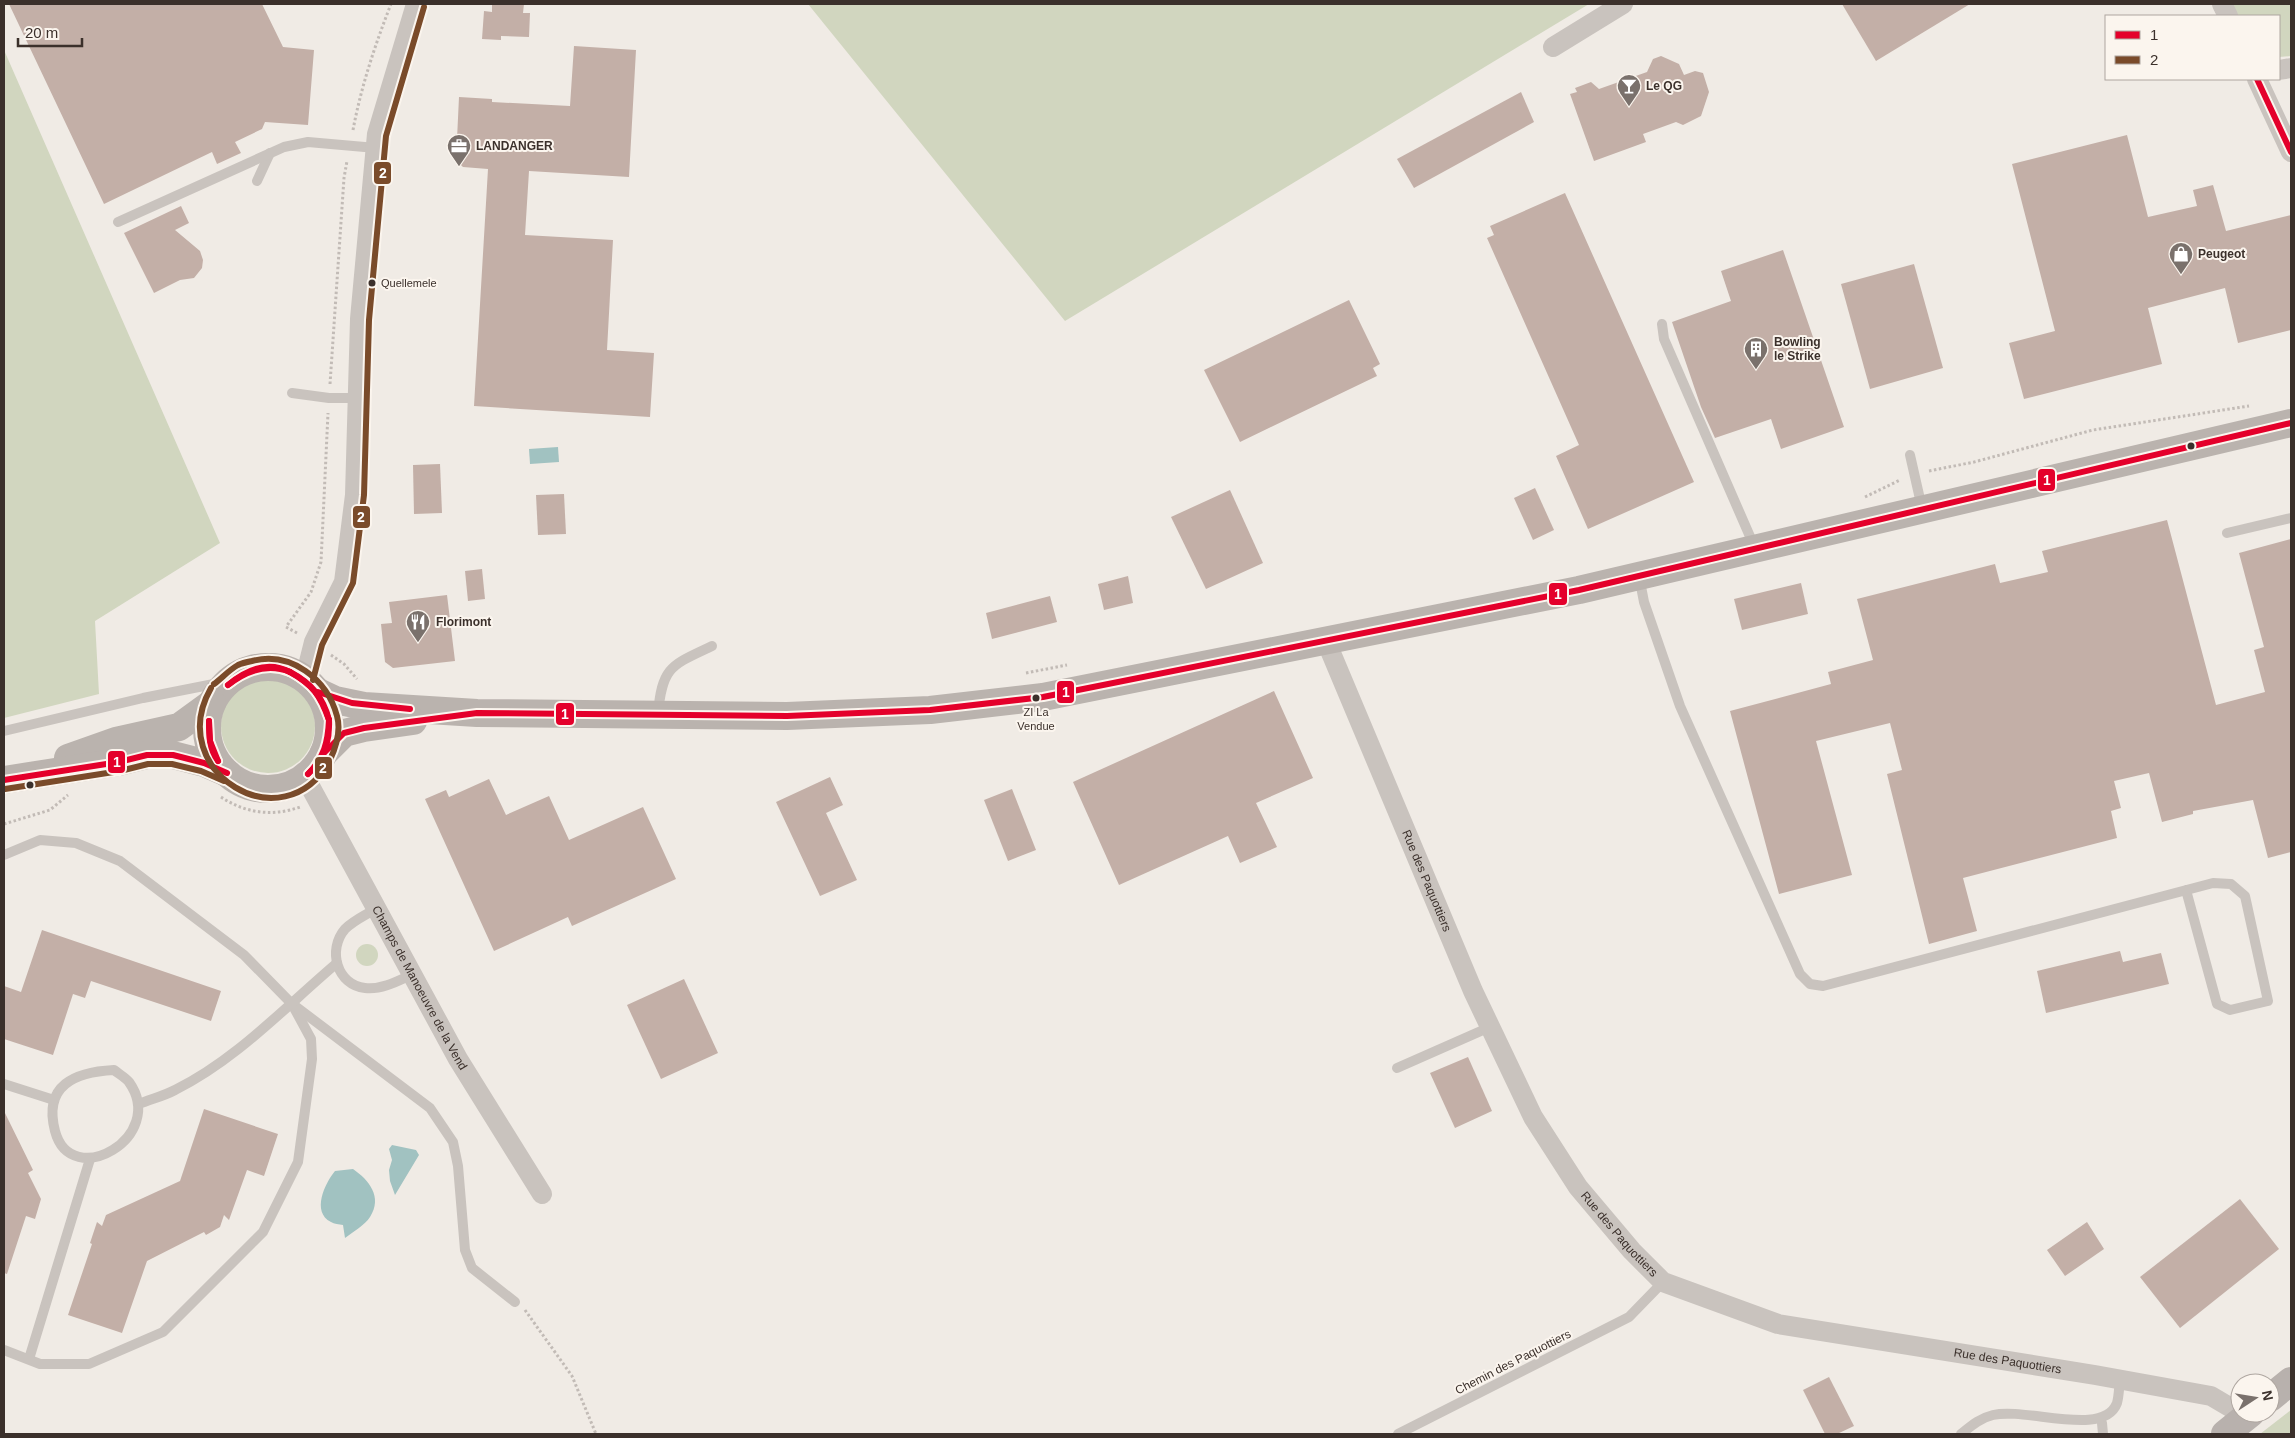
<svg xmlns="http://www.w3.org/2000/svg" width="2295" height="1438" font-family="Arial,sans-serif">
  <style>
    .green { fill: #d1d6bf }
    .water { fill: #a1c2c1 }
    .building { fill: #c3afa7 }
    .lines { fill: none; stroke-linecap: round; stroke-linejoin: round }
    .path { stroke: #c2bbb6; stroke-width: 3; stroke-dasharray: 2.5 2.5; stroke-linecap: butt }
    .lane { stroke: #c9c3be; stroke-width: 10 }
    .street { stroke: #c9c3be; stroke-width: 20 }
    .secondary { stroke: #bab3ae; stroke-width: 28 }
    .primary { stroke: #b8b1ad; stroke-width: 28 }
    .bus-1-casing { stroke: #fbf5ee; stroke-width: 10 }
    .bus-2-casing { stroke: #fbf5ee; stroke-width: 10 }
    .bus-1 { stroke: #e4002b; stroke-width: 6 }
    .bus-2 { stroke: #7a4b2a; stroke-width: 6 }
    .bus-dot { fill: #3b302b; stroke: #fbf5ee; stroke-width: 2 }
    .labels { text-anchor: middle; stroke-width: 4; stroke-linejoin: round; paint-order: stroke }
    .bus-label { font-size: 11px; fill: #3b302b; stroke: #fbf5ee; text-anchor: start }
    .poi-label { font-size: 12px; font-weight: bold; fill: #3b302b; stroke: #fbf5ee; text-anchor: start }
    .street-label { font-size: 12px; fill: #3b302b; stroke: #fbf5ee }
    .line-badge { stroke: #fbf5ee; stroke-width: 2 }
    .badge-label { font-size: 14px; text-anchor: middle; font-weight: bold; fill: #fff }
  </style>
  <rect width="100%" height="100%" fill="#f0ebe5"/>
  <g class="green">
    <path d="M808,4H1589L1065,321Z"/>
    <path d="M2230,4H2291V56L2279,57V16H2235Z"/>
    <path d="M4,50L220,543L95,621L99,694L4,718Z"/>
    <circle cx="268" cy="726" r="47"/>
    <circle cx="367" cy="955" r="11"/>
    <path d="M2291,1410V1434H2260Z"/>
  </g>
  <g class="water">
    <path d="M558,447L559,462L530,464L529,449Z"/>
    <path d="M392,1145L416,1150L419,1155L395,1195L390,1181L389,1170L392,1160L389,1149Z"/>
    <path d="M353,1169C369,1180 383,1197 370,1217C365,1225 353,1232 345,1238L343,1225C339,1224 334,1224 331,1222C311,1212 325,1183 335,1171Z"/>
  </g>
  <g class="building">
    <path d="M9,4H262L283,47L314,50L308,125L265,122L262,129L235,142L241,153L217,164L212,152L104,204Z"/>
    <path d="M492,4H524L523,13H530L529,37L501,36V40L482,39L484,11L492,12Z"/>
    <path d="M1842,4H1970L1876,61Z"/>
    <path d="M574,46L636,50L629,177L529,171L525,235L613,240L607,350L654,353L650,417L474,406L488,169L463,167L456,160L459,97L492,99V102L570,106Z"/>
    <path d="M1661,56L1679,64L1684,75L1695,71L1703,73L1709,92L1701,116L1683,125L1676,122L1643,134L1646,142L1594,161L1570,94L1577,92L1575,88L1591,82L1599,89L1647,72L1653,59Z"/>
    <path d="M1521,92L1534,122L1414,188L1397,159Z"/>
    <path d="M2127,135L2148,217L2197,206L2193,190L2213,185L2226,231L2291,215V330L2238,343L2225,288L2148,308L2162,364L2024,399L2009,343L2055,331L2012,164Z"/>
    <path d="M1565,193L1694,482L1588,529L1556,456L1579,445L1487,238L1494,235L1490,226Z"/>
    <path d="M181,206L189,223L175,230L200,251L203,260L202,268L194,278L180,280L154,293L124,233Z"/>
    <path d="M1783,250L1844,427L1781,449L1771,419L1715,438L1701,407L1672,322L1731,301L1721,271Z"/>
    <path d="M1914,264L1943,368L1870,389L1841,284Z"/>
    <path d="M1349,300L1380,364L1373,368L1377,376L1240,442L1204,370Z"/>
    <path d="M440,464L442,513L414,514L413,465Z"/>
    <path d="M1535,488L1554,530L1533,540L1514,498Z"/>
    <path d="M1230,490L1263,563L1206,589L1171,517Z"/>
    <path d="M564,494L566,534L538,535L536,495Z"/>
    <path d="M2167,520L2216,705L2265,692L2254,650L2264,647L2239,553L2291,539V852L2268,858L2253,800L2193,811V814L2162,822L2149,773L2114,781L2121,808L2111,811L2117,838L1963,878L1977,931L1929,944L1887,774L1902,770L1890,723L1816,741L1852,875L1779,894L1730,711L1831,684L1828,672L1873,660L1857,599L1995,564L2000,583L2048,572L2042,551Z"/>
    <path d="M482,569L485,599L468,601L465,571Z"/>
    <path d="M1128,576L1133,603L1104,610L1098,584Z"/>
    <path d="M1801,583L1808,614L1742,630L1734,599Z"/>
    <path d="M447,595L455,661L393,668L385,662L381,624L392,623L389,602Z"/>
    <path d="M1050,596L1057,622L992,639L986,613Z"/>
    <path d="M1274,691L1313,778L1256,803L1277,847L1240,863L1228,836L1119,885L1073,782Z"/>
    <path d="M830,777L843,805L826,813L857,880L820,896L776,802Z"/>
    <path d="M489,779L506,815L549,796L569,840L643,807L676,879L572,926L568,917L494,951L425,799L446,790L449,797Z"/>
    <path d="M1012,789L1036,850L1008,861L984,800Z"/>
    <path d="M42,930L221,991L211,1021L91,981L85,998L73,994L53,1055L4,1039V986L21,992Z"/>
    <path d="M2120,951L2123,962L2161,953L2169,984L2046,1013L2037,971Z"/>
    <path d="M684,979L718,1053L661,1079L627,1005Z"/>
    <path d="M1468,1057L1492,1111L1455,1128L1430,1073Z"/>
    <path d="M204,1109L278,1134L264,1176L247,1170L229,1220L224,1215L220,1227L206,1235L204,1232L147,1261L122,1333L68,1315L92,1244L90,1243L97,1222L102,1226L106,1215L180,1181Z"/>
    <path d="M4,1111L33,1170L28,1173L41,1199L35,1219L26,1216L7,1274L4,1273Z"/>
    <path d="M2240,1199L2279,1249L2180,1328L2140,1277Z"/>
    <path d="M2087,1222L2104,1249L2065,1276L2047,1250Z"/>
    <path d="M1829,1377L1854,1426L1837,1434H1825L1803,1390Z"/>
  </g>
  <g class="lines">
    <g class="path">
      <path d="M353,130C361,87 375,45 391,4"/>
      <path d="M330,384L344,178L347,161"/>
      <path d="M1929,471L1974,462L2093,430L2249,406"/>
      <path d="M1865,497L1900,480"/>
      <path d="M297,633L286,627L311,592L321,562L328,413"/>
      <path d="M331,655L344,664L357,679"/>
      <path d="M1026,673L1067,665"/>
      <path d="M221,797C245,813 272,817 300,807"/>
      <path d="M4,824L50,810L68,795"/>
      <path d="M525,1310L572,1376L596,1434"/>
    </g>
    <g class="lane">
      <path d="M257,181L270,153"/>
      <path d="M118,222L284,147L308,142L376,148"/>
      <path d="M1662,324L1664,339L1755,548"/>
      <path d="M292,393L329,398H358"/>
      <path d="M1910,455L1922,508"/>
      <path d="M2227,533L2291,518"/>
      <path d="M1639,576L1644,602L1680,706L1800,974L1810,984L1823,986L2213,883L2231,884L2245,896L2268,1001L2230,1010L2217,1004L2186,890"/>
      <path d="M658,714C662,666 672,665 712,646"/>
      <path d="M4,731L143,698L229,681"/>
      <path d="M4,855L40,840L76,843L120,861L244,955L292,1004L311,1039L312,1059L298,1162L263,1232L163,1332L89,1364H40L4,1350"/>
      <path d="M377,908C366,915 354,920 345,929C327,950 337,985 365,988C382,990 398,981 413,974"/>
      <path d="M295,1006L430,1108L453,1142L458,1166L465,1250L472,1268L515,1302"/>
      <path d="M1397,1068L1490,1027"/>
      <path d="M114,1070C119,1074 126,1078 129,1082C168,1137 71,1192 55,1131C43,1085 75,1072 114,1070Z"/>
      <path d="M4,1084L54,1100"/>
      <path d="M139,1104C151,1099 164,1096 175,1090C236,1060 285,1007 337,963"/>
      <path d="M29,1359L90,1159"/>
      <path d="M2102,1423L2103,1434"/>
      <path d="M1398,1434L1629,1317L1663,1282"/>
      <path d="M1961,1434C1971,1426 1980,1418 1993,1415C2026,1407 2104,1438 2117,1403C2119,1396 2119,1387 2120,1380"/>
    </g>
    <g class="street">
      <path d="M2222,4L2228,16"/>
      <path d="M1553,47L1623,4"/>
      <path d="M2279,70L2291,68"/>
      <path d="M2257,79L2291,152"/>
      <path id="s1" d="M1326,641L1473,991L1533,1117L1578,1187L1632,1251L1663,1282L1778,1324L2095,1375L2211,1396L2233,1409L2242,1420"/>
      <path d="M305,678L314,642L344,582L355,495L360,319L377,134L416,4"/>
      <path id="s2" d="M305,777L458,1059L542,1194"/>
    </g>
    <g class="secondary">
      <circle cx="268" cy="728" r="61"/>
      <path d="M318,692L335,700L364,706L477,713L787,716L930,710L1043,697L1579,590L2291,423"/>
      <path d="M324,753L344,733L364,728L413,721"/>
      <path d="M68,758L116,741L179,727L212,703"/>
      <path d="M4,780L119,762L147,755H173L204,763L227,773"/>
    </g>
    <g class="primary">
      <path d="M2270,1398L2291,1381"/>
      <path d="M2225,1434L2251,1413"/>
    </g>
    <g class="bus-1-casing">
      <g id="bus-1">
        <path d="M2257,79L2291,152"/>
        <path d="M290,672C311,683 323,697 329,720"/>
        <path d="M290,672C313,685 320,695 329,720"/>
        <path d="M228,685C246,670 267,660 290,672"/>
        <path d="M228,685C246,671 268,663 290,672"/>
        <path d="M318,692L352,703L410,709"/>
        <path d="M209,721L210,741L218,761"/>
        <path d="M209,721C209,735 209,749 218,761"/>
        <path d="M324,753L344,733L364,728L477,713L787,716L930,710L1043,697L1579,590L2291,423"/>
        <path d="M308,774C324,758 328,742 329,720"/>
        <path d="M308,774C324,760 330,741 329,720"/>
        <path d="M4,780L119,762L147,755H173L204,763L227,773"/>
      </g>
    </g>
    <g class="bus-2-casing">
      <g id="bus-2">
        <path d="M313,680L322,645L353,583L364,495L369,320L386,136L424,7"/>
        <path d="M211,688C163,772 284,845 330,760C336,747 341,730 337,716C327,679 291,651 252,661C247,662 242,663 238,665C229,670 222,678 214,684"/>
        <path d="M5,789L120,771L148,764H172L201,771L224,781"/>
      </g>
    </g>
    <use href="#bus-1" class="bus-1"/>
    <use href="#bus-2" class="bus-2"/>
  </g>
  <defs>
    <g id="bar-pin" transform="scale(1.25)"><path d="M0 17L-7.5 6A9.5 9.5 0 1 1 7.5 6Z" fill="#7a716c" stroke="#fbf5ee"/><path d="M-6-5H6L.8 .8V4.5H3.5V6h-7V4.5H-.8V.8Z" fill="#fff"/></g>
    <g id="office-pin" transform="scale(1.25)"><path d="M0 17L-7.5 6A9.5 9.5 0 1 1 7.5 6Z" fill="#7a716c" stroke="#fbf5ee"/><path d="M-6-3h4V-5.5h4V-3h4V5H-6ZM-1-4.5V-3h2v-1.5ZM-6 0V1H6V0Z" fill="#fff"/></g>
    <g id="shop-pin" transform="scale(1.25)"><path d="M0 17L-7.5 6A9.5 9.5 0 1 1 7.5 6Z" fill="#7a716c" stroke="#fbf5ee"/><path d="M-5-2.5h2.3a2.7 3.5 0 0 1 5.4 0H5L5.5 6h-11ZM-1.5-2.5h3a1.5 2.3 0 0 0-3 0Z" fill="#fff"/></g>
    <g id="building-pin" transform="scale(1.25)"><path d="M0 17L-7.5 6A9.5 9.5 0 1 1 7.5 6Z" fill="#7a716c" stroke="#fbf5ee"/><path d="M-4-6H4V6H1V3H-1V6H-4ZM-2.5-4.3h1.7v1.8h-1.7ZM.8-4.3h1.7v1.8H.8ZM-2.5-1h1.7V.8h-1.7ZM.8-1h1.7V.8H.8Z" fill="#fff"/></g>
    <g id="restaurant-pin" transform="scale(1.25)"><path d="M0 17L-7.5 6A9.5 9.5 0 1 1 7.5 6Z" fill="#7a716c" stroke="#fbf5ee"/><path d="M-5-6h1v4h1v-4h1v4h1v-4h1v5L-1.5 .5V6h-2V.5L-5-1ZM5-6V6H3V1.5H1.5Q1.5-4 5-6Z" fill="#fff"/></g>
  </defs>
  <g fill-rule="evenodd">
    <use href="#bar-pin" x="1629" y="86"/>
    <use href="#office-pin" x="459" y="146"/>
    <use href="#shop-pin" x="2181" y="254"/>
    <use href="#building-pin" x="1756" y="349"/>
    <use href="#restaurant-pin" x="418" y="622"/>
  </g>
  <g class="bus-dot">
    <circle cx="372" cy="283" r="4.5"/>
    <circle cx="2191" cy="446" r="4.5"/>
    <circle cx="1036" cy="698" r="4.5"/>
    <circle cx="30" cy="785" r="4.5"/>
  </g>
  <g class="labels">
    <g class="bus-label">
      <text x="381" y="287">Quellemele</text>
      <text x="1036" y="716" text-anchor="middle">ZI La<tspan x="1036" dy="14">Vendue</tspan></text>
    </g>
    <g class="poi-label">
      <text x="1646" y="90">Le QG</text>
      <text x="476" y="150">LANDANGER</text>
      <text x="2198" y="258">Peugeot</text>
      <text x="1774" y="346">Bowling<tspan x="1774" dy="14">le Strike</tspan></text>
      <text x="436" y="626">Florimont</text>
    </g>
    <g class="street-label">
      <text dy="4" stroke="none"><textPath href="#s1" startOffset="260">Rue des Paquottiers</textPath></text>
      <text dy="4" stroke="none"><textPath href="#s2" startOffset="240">Champs de Manoeuvre de la Vend</textPath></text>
      <text dy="4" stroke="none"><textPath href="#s1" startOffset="665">Rue des Paquottiers</textPath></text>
      <text dy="4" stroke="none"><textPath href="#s1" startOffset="1085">Rue des Paquottiers</textPath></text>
      <text transform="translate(1513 1362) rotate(-27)" y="4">Chemin des Paquottiers</text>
    </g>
  </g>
  <g class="line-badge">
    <rect x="373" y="161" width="19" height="24" rx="5" fill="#7a4b2a"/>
    <rect x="2037" y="468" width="19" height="24" rx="5" fill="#e4002b"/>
    <rect x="352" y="505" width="19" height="24" rx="5" fill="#7a4b2a"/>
    <rect x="1548" y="582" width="20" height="24" rx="5" fill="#e4002b"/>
    <rect x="1056" y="680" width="19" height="24" rx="5" fill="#e4002b"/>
    <rect x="555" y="702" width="20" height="24" rx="5" fill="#e4002b"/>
    <rect x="107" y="750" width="19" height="24" rx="5" fill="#e4002b"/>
    <rect x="314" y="756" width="19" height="24" rx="5" fill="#7a4b2a"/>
  </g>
  <g class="badge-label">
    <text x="383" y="178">2</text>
    <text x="2047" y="485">1</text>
    <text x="361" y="522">2</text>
    <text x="1558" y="599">1</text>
    <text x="1066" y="697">1</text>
    <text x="565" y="719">1</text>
    <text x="117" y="767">1</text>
    <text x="323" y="773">2</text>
  </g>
  <rect width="2295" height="1438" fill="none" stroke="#3b302b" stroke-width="10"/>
  <rect x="2105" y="15" width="175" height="65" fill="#fbf5ee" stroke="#aea6a0"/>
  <rect x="2115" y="31" width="25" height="8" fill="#e4002b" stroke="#aea6a0"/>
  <text x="2150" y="40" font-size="15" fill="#3b302b">1</text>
  <rect x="2115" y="56" width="25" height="8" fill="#7a4b2a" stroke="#aea6a0"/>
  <text x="2150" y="65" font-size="15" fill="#3b302b">2</text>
  <g transform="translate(2255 1398) rotate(78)"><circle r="24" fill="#fbf5ee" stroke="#aea6a0"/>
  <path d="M0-4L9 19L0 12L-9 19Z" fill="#7a716c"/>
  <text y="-8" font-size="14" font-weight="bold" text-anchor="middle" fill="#3b302b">N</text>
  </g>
  <path d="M18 38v8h64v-8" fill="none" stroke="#3b302b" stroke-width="2.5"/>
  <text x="25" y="38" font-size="15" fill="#3b302b" stroke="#fbf5ee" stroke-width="4" paint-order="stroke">20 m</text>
</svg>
